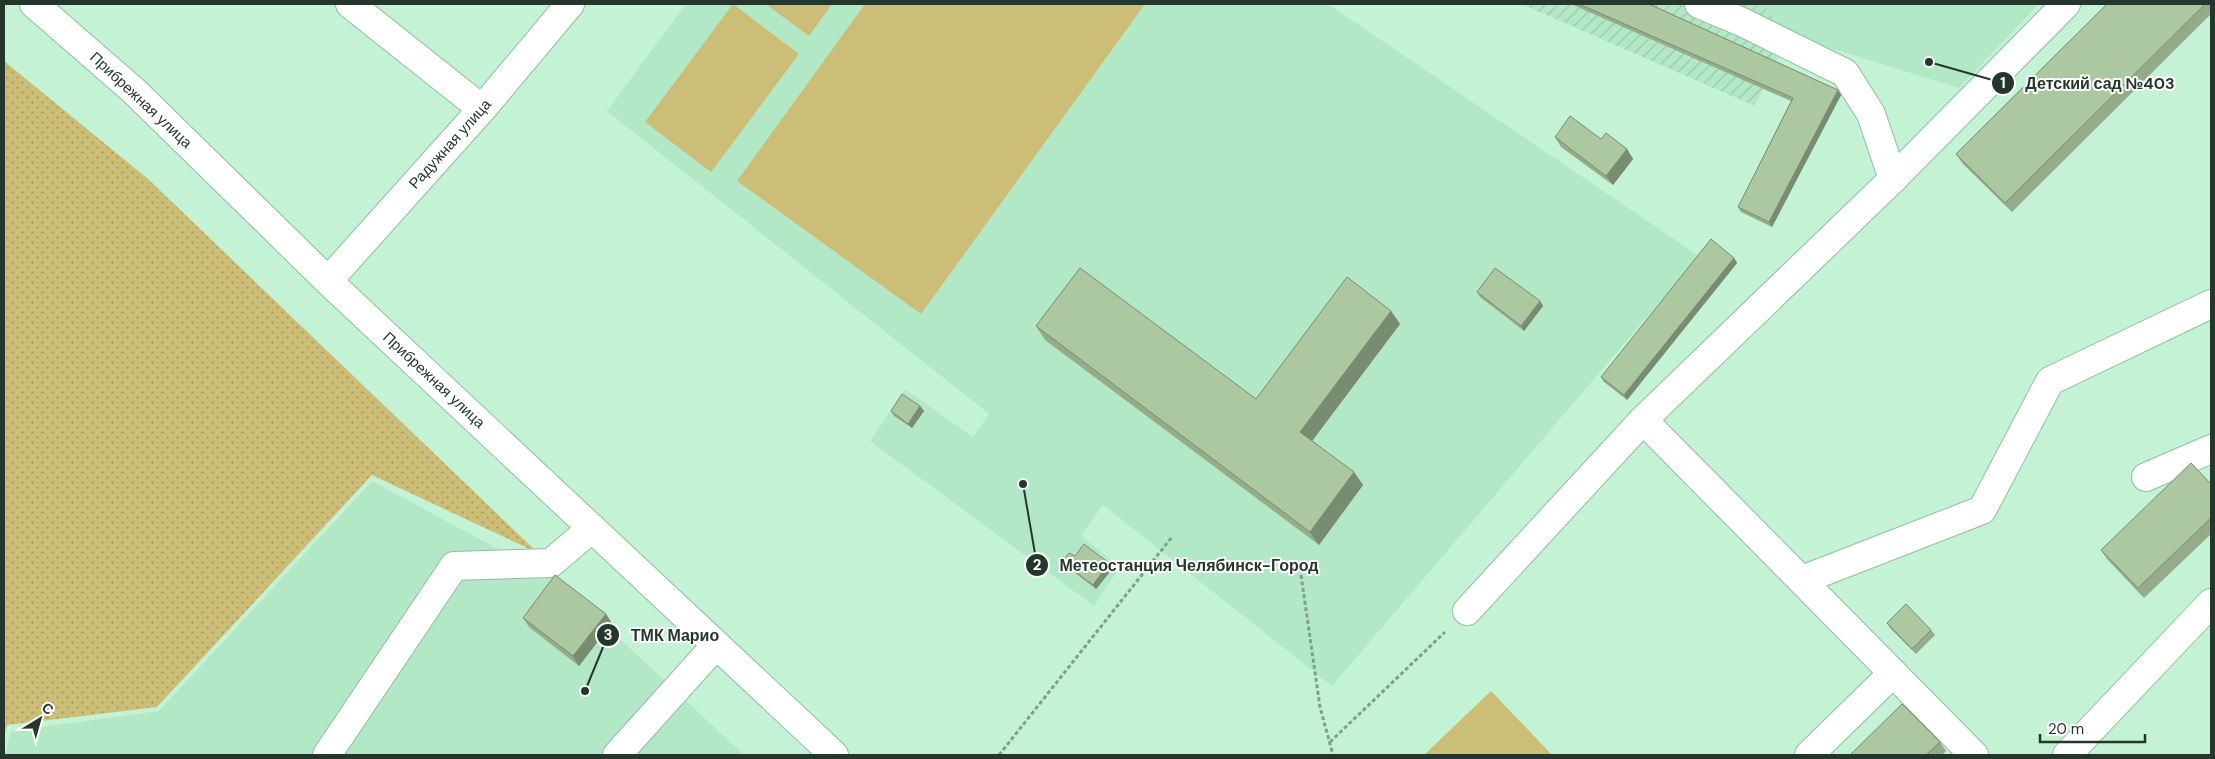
<svg xmlns="http://www.w3.org/2000/svg" width="2215" height="759" font-family="'DM Sans',sans-serif">
  <style>
    .built { fill: #b3e8c7 }
    .industrial { fill: url(#industrial-furrows) }
    .grass { fill: url(#grass-dots) }
    .pitch { fill: #ccbd77 }
    .lines { fill: none; stroke-linecap: round; stroke-linejoin: round }
    .minor-casing { stroke: #92bea3; stroke-width: 30 }
    .path { stroke: #7fa18c; stroke-width: 3; stroke-dasharray: 4 2.5; stroke-linecap: butt }
    .minor { stroke: #fff; stroke-width: 28 }
    .wall { fill: #94ac8a }
    .shaded-wall { fill: #788c71 }
    .building { fill: #acc8a1; stroke: #788c71 }
    .labels { text-anchor: middle; stroke-width: 4; stroke-linejoin: round; paint-order: stroke }
    .street-label { font-size: 15px; fill: #25372c; stroke: #fff }
    .leader { fill: none; stroke: #25372c; stroke-width: 2 }
    .callout-dot { fill: #25372c; stroke: #fff; stroke-width: 2 }
    .mark-label { font-size: 15px; text-anchor: middle; font-weight: bold; fill: #fff }
    .callout-label { font-size: 16px; text-anchor: middle; font-weight: bold; fill: #25372c; stroke: #fff; stroke-width: 4; stroke-linejoin: round; paint-order: stroke }
  </style>
  <defs>
    <pattern id="industrial-furrows" width="10" height="10" patternUnits="userSpaceOnUse" patternTransform="scale(1.25)"><rect width="10" height="10" fill="#b3e8c7"/><path d="M-1 1l2-2M0 10L10 0M9 11l2-2" fill="none" stroke="#9ac8ab"/></pattern>
    <pattern id="grass-dots" width="8" height="8" patternUnits="userSpaceOnUse" patternTransform="scale(1.25)"><rect width="8" height="8" fill="#ccbd77"/><path d="M2 2h.1M6 6h.1" fill="none" stroke="#a59a62" stroke-width="1.8" stroke-linecap="round"/></pattern>
  </defs>
  <rect width="100%" height="100%" fill="#c4f2d5"/>
  <g class="built">
    <path d="M686,4H1328L1699,256L1332,686L1103,505L1081,536L1120,567L1094,606L870,441L905,389L973,437L989,414L607,111Z"/>
    <path d="M1763,4H2039L1959,88L1788,35Z"/>
    <path d="M372,481L559,582L744,755H5L11,731L159,711Z"/>
  </g>
  <path class="industrial" d="M1521,4H1763L1788,35L1755,106Z"/>
  <path class="grass" d="M4,61L148,179L538,553L372,475L157,707L7,725L4,738Z"/>
  <g class="pitch">
    <path d="M733,4L799,54L711,172L645,122Z"/>
    <path d="M768,4H832L809,36L767,5Z"/>
    <path d="M865,4H1145L921,314L737,181Z"/>
    <path d="M1491,691L1552,755H1424Z"/>
  </g>
  <g class="lines">
    <g class="minor-casing">
      <g id="minor">
        <path d="M34,4L134,91L328,281L834,755"/>
        <path d="M350,4L482,109"/>
        <path d="M1699,4L1742,22L1845,73L1871,114L1893,179"/>
        <path d="M328,281L482,109L570,4"/>
        <path d="M1643,420L1974,755"/>
        <path d="M2146,477L2211,449"/>
        <path d="M1802,580L1982,510L2050,381L2211,304"/>
        <path d="M1467,611L1643,420L1893,179L2066,4"/>
        <path d="M327,755L454,566L551,563L592,528"/>
        <path d="M617,755L716,645"/>
        <path d="M1809,755L1893,673"/>
        <path d="M2067,755L2211,603"/>
      </g>
    </g>
    <g class="path">
      <path d="M1301,575L1320,707L1333,755"/>
      <path d="M1330,742L1445,632"/>
      <path d="M999,755L1172,537"/>
    </g>
    <use href="#minor" class="minor"/>
  </g>
  <g class="wall">
    <path d="M1571,4H1649L1838,90L1841,95L1772,227L1741,212L1738,207L1791,101Z"/>
    <path d="M2107,4H2211V14L2012,212L1963,164L1956,154Z"/>
    <path d="M1555,137L1601,139L1627,149L1633,159L1613,185L1561,147Z"/>
    <path d="M1734,258L1737,263L1627,400L1604,382L1601,377Z"/>
    <path d="M1477,292L1540,301L1543,306L1524,331L1480,297Z"/>
    <path d="M1391,311L1400,324L1312,441L1354,472L1363,485L1319,545L1045,340L1036,326L1256,399Z"/>
    <path d="M920,406L924,411L912,428L894,416L891,411Z"/>
    <path d="M2211,484V534L2144,598L2107,559L2101,550Z"/>
    <path d="M1062,562L1109,563L1113,568L1096,589L1066,566Z"/>
    <path d="M523,618L612,623L579,666L529,627Z"/>
    <path d="M1887,623L1931,630L1935,635L1916,654L1890,628Z"/>
    <path d="M1940,742L1946,751L1942,755H1850Z"/>
  </g>
  <g class="shaded-wall">
    <path d="M1838,90L1841,95L1772,227L1769,222Z"/>
    <path d="M1627,149L1633,159L1613,185L1606,176Z"/>
    <path d="M1734,258L1737,263L1627,400L1624,395Z"/>
    <path d="M1540,301L1543,306L1524,331L1521,326Z"/>
    <path d="M1391,311L1400,324L1309,445L1300,432Z"/>
    <path d="M920,406L924,411L912,428L908,424Z"/>
    <path d="M1354,472L1363,485L1319,545L1310,532Z"/>
    <path d="M1109,563L1113,568L1096,589L1093,585Z"/>
    <path d="M606,614L612,623L579,666L573,656Z"/>
  </g>
  <g class="building">
    <path d="M1579,4H1649L1838,90L1769,222L1738,207L1793,98Z"/>
    <path d="M2107,4H2205L2005,203L1956,154Z"/>
    <path d="M1570,116L1601,139L1606,133L1627,149L1606,176L1555,137Z"/>
    <path d="M1711,239L1734,258L1624,395L1601,377Z"/>
    <path d="M1080,268L1256,399L1347,277L1391,311L1300,432L1354,472L1310,532L1036,326Z"/>
    <path d="M1495,268L1540,301L1521,326L1477,292Z"/>
    <path d="M902,394L920,406L908,424L891,411Z"/>
    <path d="M2191,463L2211,484V518L2138,588L2101,550Z"/>
    <path d="M1084,544L1109,563L1093,585L1062,562L1069,553L1075,556Z"/>
    <path d="M555,575L606,614L573,656L523,618Z"/>
    <path d="M1906,604L1931,630L1912,649L1887,623Z"/>
    <path d="M1902,704L1940,742L1926,755H1850Z"/>
  </g>
  <g class="labels">
    <g class="street-label">
      <text transform="translate(141 100) rotate(43)" y="5">Прибрежная улица</text>
      <text transform="translate(450 144) rotate(-48)" y="5">Радужная улица</text>
      <text transform="translate(434 380) rotate(43)" y="5">Прибрежная улица</text>
    </g>
  </g>
  <path class="leader" d="M1929 62L2003 83M1023 484L1037 565M585 691L608 635"/>
  <g class="callout-dot">
    <circle cx="1929" cy="62" r="5"/>
    <circle cx="1023" cy="484" r="5"/>
    <circle cx="585" cy="691" r="5"/>
    <circle cx="2003" cy="83" r="12"/>
    <circle cx="1037" cy="565" r="12"/>
    <circle cx="608" cy="635" r="12"/>
  </g>
  <g class="mark-label">
    <text x="2003" y="88">1</text>
    <text x="1037" y="570">2</text>
    <text x="608" y="640">3</text>
  </g>
  <g class="callout-label">
    <text x="2100" y="89">Детский сад №403</text>
    <text x="1189" y="571">Метеостанция Челябинск-Город</text>
    <text x="675" y="641">ТМК Марио</text>
  </g>
  <rect width="2215" height="759" fill="none" stroke="#25372c" stroke-width="10"/>
  <g transform="translate(40 719) rotate(37)" stroke="#ffffff" stroke-width="4" paint-order="stroke">
  <path d="M0-4L9 19L0 12L-9 19Z" fill="#25372c"/>
  <text y="-8" font-size="14" font-weight="bold" text-anchor="middle" fill="#25372c">С</text>
  </g>
  <path d="M2040 734v8h105v-8" fill="none" stroke="#25372c" stroke-width="2.5"/>
  <text x="2048" y="734" font-size="15" fill="#25372c" stroke="#ffffff" stroke-width="4" paint-order="stroke">20 m</text>
</svg>
